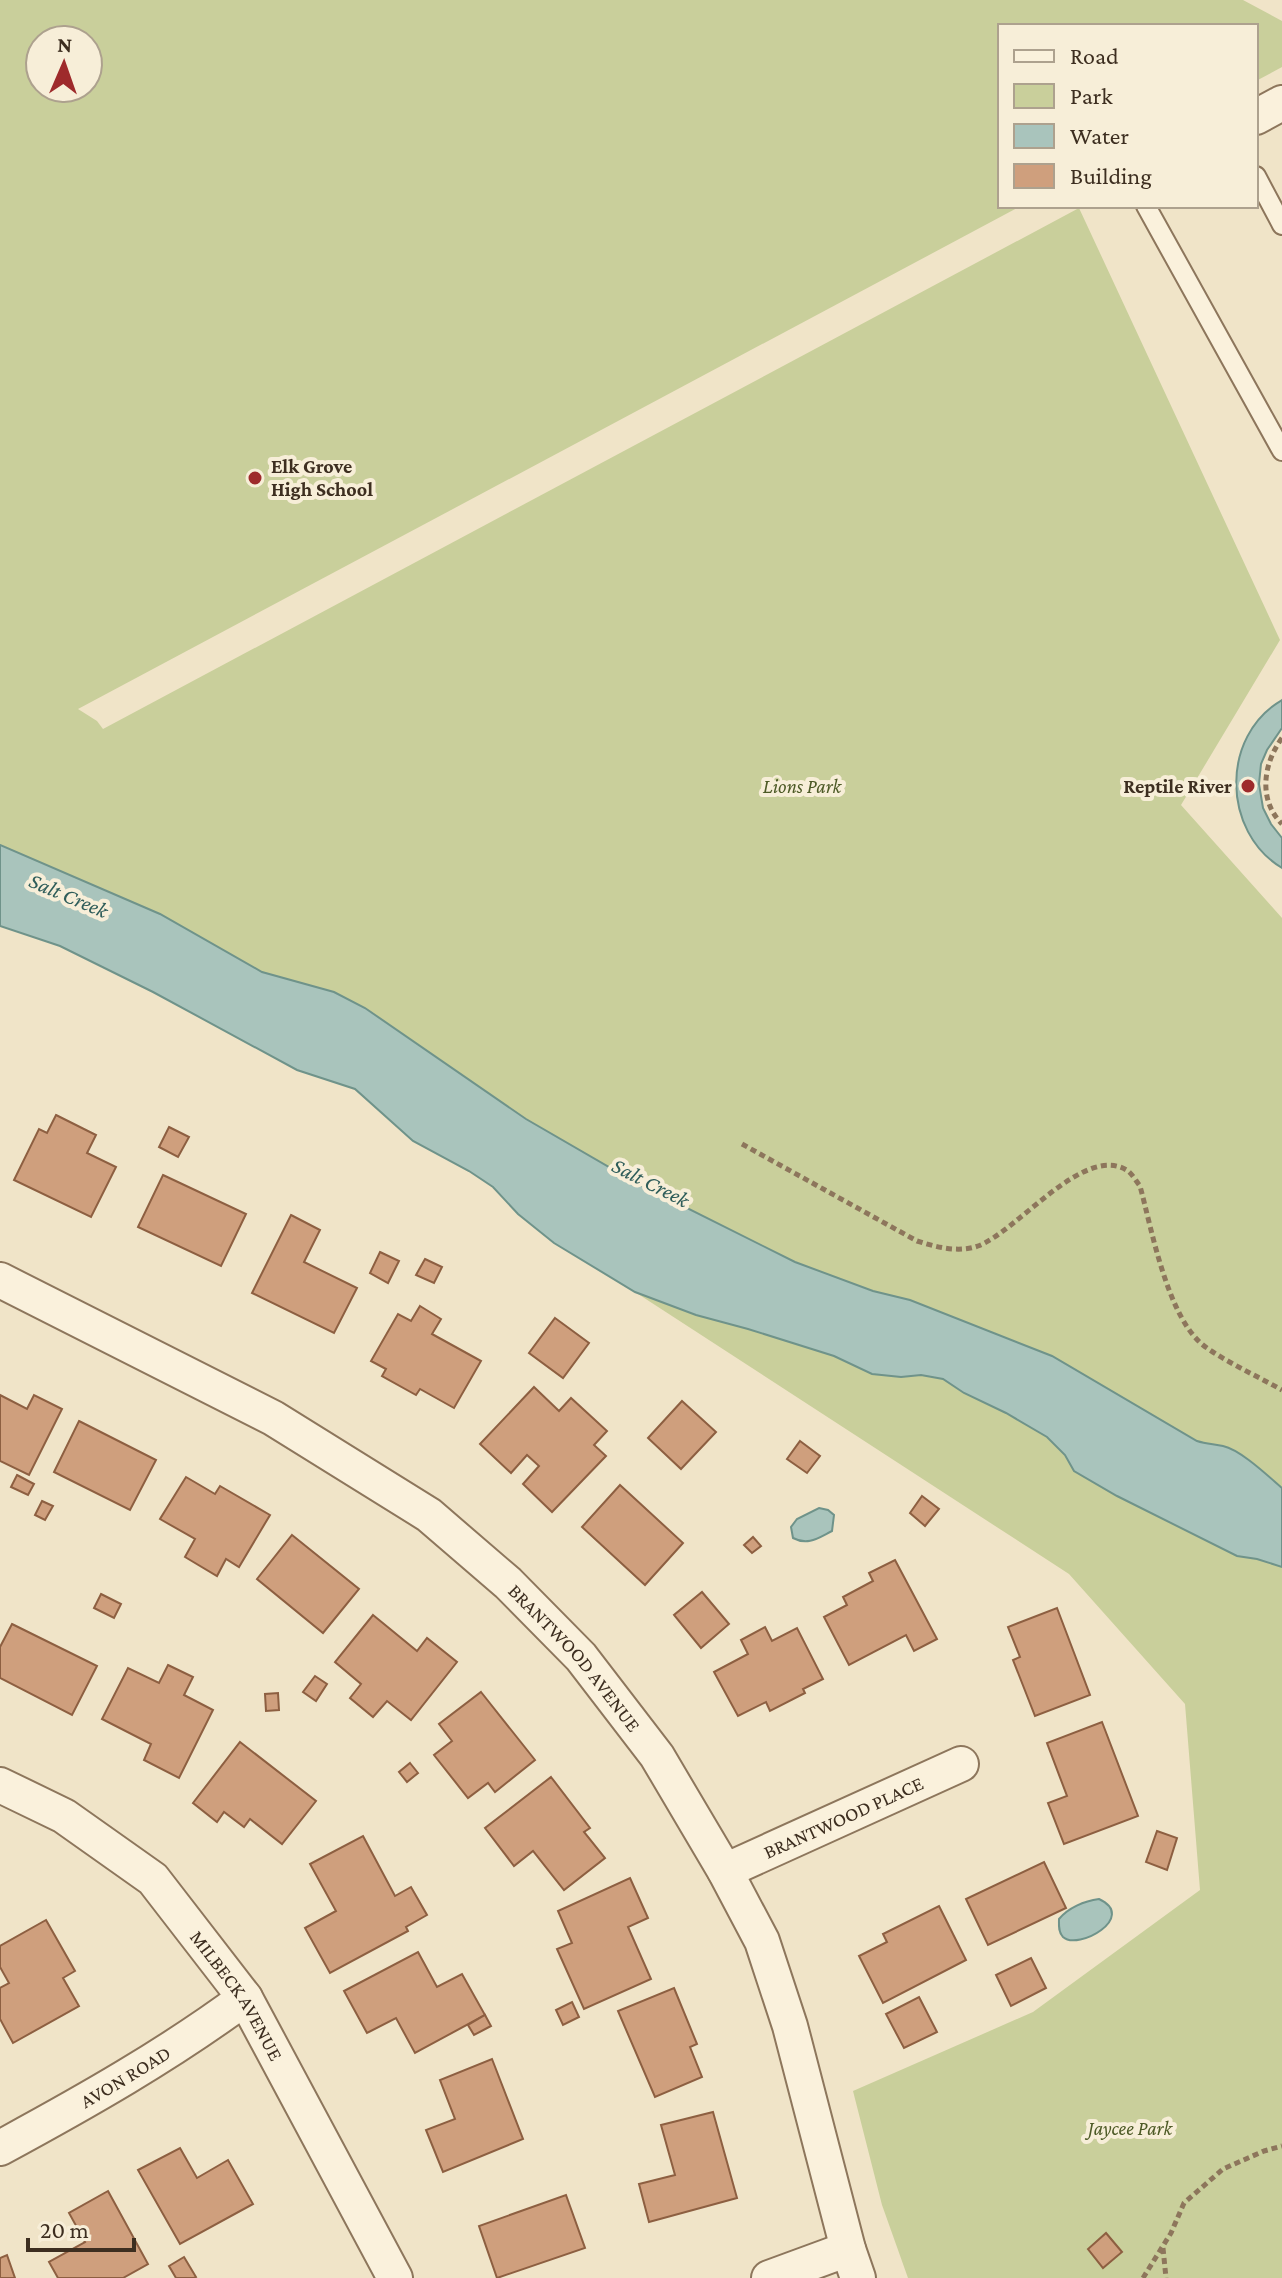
<svg xmlns="http://www.w3.org/2000/svg" width="1282" height="2278" font-family="'Crimson Pro',serif">
  <style>
    .green { fill: #c9cf9b; fill-rule: evenodd }
    .water { fill: #a9c4bc; stroke: #6f938a; stroke-width: 2 }
    .building { fill: #cf9f7d; stroke: #8d5f41; stroke-width: 2 }
    .lines { fill: none; stroke-linecap: round; stroke-linejoin: round }
    .service-casing { stroke: #8d765c; stroke-width: 22 }
    .minor-casing { stroke: #8d765c; stroke-width: 38 }
    .path { stroke: #8d765c; stroke-width: 5; stroke-dasharray: 6 4; stroke-linecap: butt }
    .service { stroke: #faf1dc; stroke-width: 18 }
    .minor { stroke: #faf1dc; stroke-width: 34 }
    .poi-dot { fill: #9e2a2b; stroke: #f7eed8; stroke-width: 3 }
    .labels { text-anchor: middle; stroke-width: 8; stroke-linejoin: round; paint-order: stroke }
    .poi-label { font-size: 20px; font-weight: bold; fill: #3d2e20; stroke: #f7eed8; text-anchor: start }
    .park-label { font-size: 20px; font-style: italic; fill: #4d5a26; stroke: #f7eed8 }
    .street-label { font-size: 20px; fill: #3d2e20; stroke: #f7eed8 }
    .water-label { font-size: 22px; font-style: italic; fill: #2f5d5a; stroke: #f7eed8 }
  </style>
  <rect width="100%" height="100%" fill="#f0e4c8"/>
  <g class="green">
    <path d="M0,0H1243L1282,21V67L1256,81V26H1000V206H1021L78,709L97,721L103,729L1079,208L1280,640L1181,805L1282,918V1488L1225,1446L1211,1445L1197,1441L1052,1356L910,1300L873,1291L795,1262L635,1182L526,1119L365,1008L334,992L262,972L160,914L0,845ZM40,40H88V88H40Z"/>
    <path d="M635,1292L696,1315L748,1329L834,1356L872,1374L901,1377L921,1375L943,1379L964,1393L1006,1413L1047,1437L1065,1455L1074,1471L1117,1496L1237,1556L1257,1559L1282,1567V2278H908L882,2205L853,2091L1033,2012L1200,1890L1185,1704L1069,1574Z"/>
  </g>
  <g class="water">
    <path d="M1282,700V728L1267,750L1261,764L1259,784L1263,808L1271,824L1282,838V868C1222,832 1220,736 1282,700Z"/>
    <path d="M0,845L160,914L262,972L334,992L365,1008L526,1119L635,1182L795,1262L873,1291L910,1300L1052,1356L1197,1441C1206,1444 1214,1444 1223,1446C1241,1450 1268,1476 1282,1488V1567L1257,1559L1237,1556L1117,1496L1074,1471L1065,1455L1047,1437L1006,1413L964,1393L943,1379L921,1375L901,1377L872,1374L834,1356L748,1329L696,1315L635,1292L554,1243L518,1214L493,1187L469,1171L413,1141L355,1089L297,1070L153,992L60,946L0,926Z"/>
    <path d="M819,1508L828,1510L834,1515L832,1531C818,1538 808,1546 793,1538L791,1527L797,1519Z"/>
    <path d="M1099,1899C1138,1917 1078,1951 1063,1937C1058,1932 1059,1925 1059,1919C1068,1908 1084,1901 1099,1899Z"/>
  </g>
  <g class="building">
    <path d="M56,1115L96,1135L87,1153L116,1167L91,1217L14,1180L39,1129L47,1133Z"/>
    <path d="M169,1127L189,1137L178,1157L159,1147Z"/>
    <path d="M163,1175L246,1214L221,1266L138,1227Z"/>
    <path d="M291,1215L320,1230L304,1262L357,1288L334,1333L252,1293Z"/>
    <path d="M380,1252L399,1261L388,1283L370,1273Z"/>
    <path d="M425,1259L442,1267L434,1283L416,1275Z"/>
    <path d="M420,1306L441,1319L432,1334L481,1361L454,1408L420,1389L416,1395L382,1376L386,1369L371,1361L398,1314L411,1321Z"/>
    <path d="M555,1318L589,1343L563,1378L529,1353Z"/>
    <path d="M534,1387L559,1411L571,1398L607,1431L594,1445L606,1456L552,1512L523,1484L539,1466L527,1455L511,1473L480,1444Z"/>
    <path d="M0,1395L27,1409L34,1395L62,1409L29,1475L0,1461Z"/>
    <path d="M682,1401L716,1432L681,1469L648,1438Z"/>
    <path d="M79,1421L156,1460L130,1510L54,1472Z"/>
    <path d="M800,1441L820,1456L807,1473L787,1459Z"/>
    <path d="M17,1475L34,1484L28,1495L11,1487Z"/>
    <path d="M186,1477L215,1494L220,1486L270,1515L239,1567L226,1559L217,1576L185,1557L195,1539L160,1519Z"/>
    <path d="M620,1485L683,1543L645,1585L582,1527Z"/>
    <path d="M922,1496L939,1509L925,1526L910,1513Z"/>
    <path d="M42,1501L53,1506L45,1520L35,1515Z"/>
    <path d="M292,1535L359,1589L323,1633L257,1579Z"/>
    <path d="M753,1537L761,1546L752,1553L744,1545Z"/>
    <path d="M895,1560L937,1639L914,1651L906,1635L849,1665L824,1617L847,1605L843,1597L873,1581L869,1573Z"/>
    <path d="M702,1592L729,1624L701,1648L674,1615Z"/>
    <path d="M101,1594L121,1604L114,1618L94,1608Z"/>
    <path d="M1057,1608L1090,1695L1035,1716L1013,1660L1020,1657L1008,1627Z"/>
    <path d="M373,1615L417,1651L427,1638L457,1662L411,1720L387,1701L373,1717L350,1698L361,1684L335,1662Z"/>
    <path d="M12,1624L97,1666L72,1715L0,1678V1647Z"/>
    <path d="M765,1627L772,1641L797,1628L823,1679L803,1689L805,1693L770,1711L766,1702L738,1716L714,1672L748,1654L741,1640Z"/>
    <path d="M168,1665L193,1677L184,1695L213,1710L179,1778L144,1760L151,1744L102,1719L128,1668L159,1683Z"/>
    <path d="M315,1676L327,1684L316,1701L303,1692Z"/>
    <path d="M481,1692L535,1760L495,1792L488,1783L468,1798L434,1755L452,1741L439,1724Z"/>
    <path d="M278,1693L279,1710L266,1711L265,1694Z"/>
    <path d="M1102,1722L1138,1816L1064,1844L1048,1803L1067,1796L1047,1743Z"/>
    <path d="M240,1742L316,1801L282,1844L250,1819L244,1827L224,1812L217,1822L193,1803Z"/>
    <path d="M410,1763L418,1773L407,1782L399,1772Z"/>
    <path d="M551,1777L590,1828L584,1832L605,1858L564,1890L533,1851L514,1866L485,1828Z"/>
    <path d="M1157,1831L1177,1838L1167,1870L1146,1862Z"/>
    <path d="M363,1836L395,1896L411,1887L427,1915L406,1927L408,1931L330,1973L305,1928L336,1911L310,1864Z"/>
    <path d="M1044,1862L1066,1908L988,1945L966,1899Z"/>
    <path d="M630,1878L648,1918L628,1927L651,1979L584,2009L557,1949L572,1943L558,1911Z"/>
    <path d="M939,1906L966,1960L883,2003L859,1956L887,1942L883,1934Z"/>
    <path d="M46,1920L75,1971L63,1978L79,2006L13,2043L0,2019V1988L9,1983L0,1967V1946Z"/>
    <path d="M418,1952L437,1987L462,1974L485,2015L415,2053L396,2018L367,2033L344,1991Z"/>
    <path d="M1031,1958L1046,1988L1011,2006L996,1975Z"/>
    <path d="M674,1988L697,2044L690,2047L702,2077L655,2097L618,2011Z"/>
    <path d="M919,1997L937,2032L904,2048L886,2014Z"/>
    <path d="M572,2002L579,2017L563,2025L556,2010Z"/>
    <path d="M485,2015L491,2026L474,2035L468,2025Z"/>
    <path d="M492,2059L523,2139L443,2172L426,2130L455,2119L440,2080Z"/>
    <path d="M713,2112L737,2198L649,2222L639,2184L675,2175L661,2125Z"/>
    <path d="M180,2148L197,2178L228,2160L253,2204L180,2244L138,2170Z"/>
    <path d="M108,2191L148,2264L123,2278H58L49,2262L85,2242L69,2213Z"/>
    <path d="M566,2195L585,2248L497,2278L479,2226Z"/>
    <path d="M1106,2233L1122,2252L1103,2268L1088,2249Z"/>
    <path d="M7,2255L15,2278H0V2258Z"/>
    <path d="M184,2257L196,2277L194,2278H176L169,2266Z"/>
  </g>
  <g class="lines">
    <g class="service-casing">
      <g id="service">
        <path d="M1256,176L1282,225"/>
        <path d="M1146,206L1282,451"/>
      </g>
    </g>
    <g class="minor-casing">
      <g id="minor">
        <path d="M1256,117L1282,103"/>
        <path id="s1" d="M0,1280L273,1418L429,1515L508,1583L581,1657L657,1756L725,1871L762,1941L790,2026L848,2249L858,2278"/>
        <path id="s2" d="M0,1785L64,1816L153,1879L245,1998L395,2278"/>
        <path id="s3" d="M725,1871L961,1764"/>
        <path id="s4" d="M0,2148C85,2102 168,2055 245,1998"/>
        <path d="M769,2278L848,2249"/>
      </g>
    </g>
    <g class="path">
      <path d="M1282,738C1263,764 1258,800 1282,824"/>
      <path d="M742,1144L917,1241C936,1247 958,1253 978,1246C1018,1231 1085,1142 1128,1171C1132,1174 1136,1181 1140,1186C1152,1230 1168,1322 1207,1348C1230,1364 1257,1376 1282,1390"/>
      <path d="M1163,2248L1166,2278"/>
      <path d="M1143,2278L1171,2233L1184,2203L1223,2169L1264,2151L1282,2146"/>
    </g>
    <use href="#service" class="service"/>
    <use href="#minor" class="minor"/>
  </g>
  <g class="poi-dot">
    <circle cx="255" cy="478" r="8"/>
    <circle cx="1248" cy="786" r="8"/>
  </g>
  <g class="labels">
    <g class="poi-label">
      <text x="271" y="473">Elk Grove<tspan x="271" dy="23">High School</tspan></text>
      <text x="1232" y="793" text-anchor="end">Reptile River</text>
    </g>
    <g class="park-label">
      <text x="802" y="793">Lions Park</text>
      <text x="1130" y="2135">Jaycee Park</text>
    </g>
    <g class="street-label">
      <text dy="7" stroke="none"><textPath href="#s1" startOffset="694">BRANTWOOD AVENUE</textPath></text>
      <text dy="7" stroke="none"><textPath href="#s3" startOffset="130">BRANTWOOD PLACE</textPath></text>
      <text dy="7" stroke="none"><textPath href="#s2" startOffset="324">MILBECK AVENUE</textPath></text>
      <text dy="7" stroke="none"><textPath href="#s4" startOffset="144">AVON ROAD</textPath></text>
    </g>
    <g class="water-label">
      <text transform="translate(69 895) rotate(23)" y="8">Salt Creek</text>
      <text transform="translate(651 1182) rotate(27)" y="8">Salt Creek</text>
    </g>
  </g>
  <rect x="998" y="24" width="260" height="184" fill="#f7eed8" stroke="#ada18e" stroke-width="2"/>
  <rect x="1014" y="50" width="40" height="12" fill="#faf1dc" stroke="#ada18e" stroke-width="2"/>
  <text x="1070" y="64" font-size="24" fill="#3d2e20">Road</text>
  <rect x="1014" y="84" width="40" height="24" fill="#c9cf9b" stroke="#ada18e" stroke-width="2"/>
  <text x="1070" y="104" font-size="24" fill="#3d2e20">Park</text>
  <rect x="1014" y="124" width="40" height="24" fill="#a9c4bc" stroke="#ada18e" stroke-width="2"/>
  <text x="1070" y="144" font-size="24" fill="#3d2e20">Water</text>
  <rect x="1014" y="164" width="40" height="24" fill="#cf9f7d" stroke="#ada18e" stroke-width="2"/>
  <text x="1070" y="184" font-size="24" fill="#3d2e20">Building</text>
  <g transform="translate(64 64) rotate(2)"><circle r="38" fill="#f7eed8" stroke="#ada18e" stroke-width="2"/>
  <path d="M0-6L14 30L0 20L-14 30Z" fill="#9e2a2b"/>
  <text y="-12" font-size="22" font-weight="bold" text-anchor="middle" fill="#3d2e20">N</text>
  </g>
  <path d="M28 2238v12h106v-12" fill="none" stroke="#3d2e20" stroke-width="4"/>
  <text x="40" y="2238" font-size="24" fill="#3d2e20" stroke="#f7eed8" stroke-width="6" paint-order="stroke">20 m</text>
</svg>
